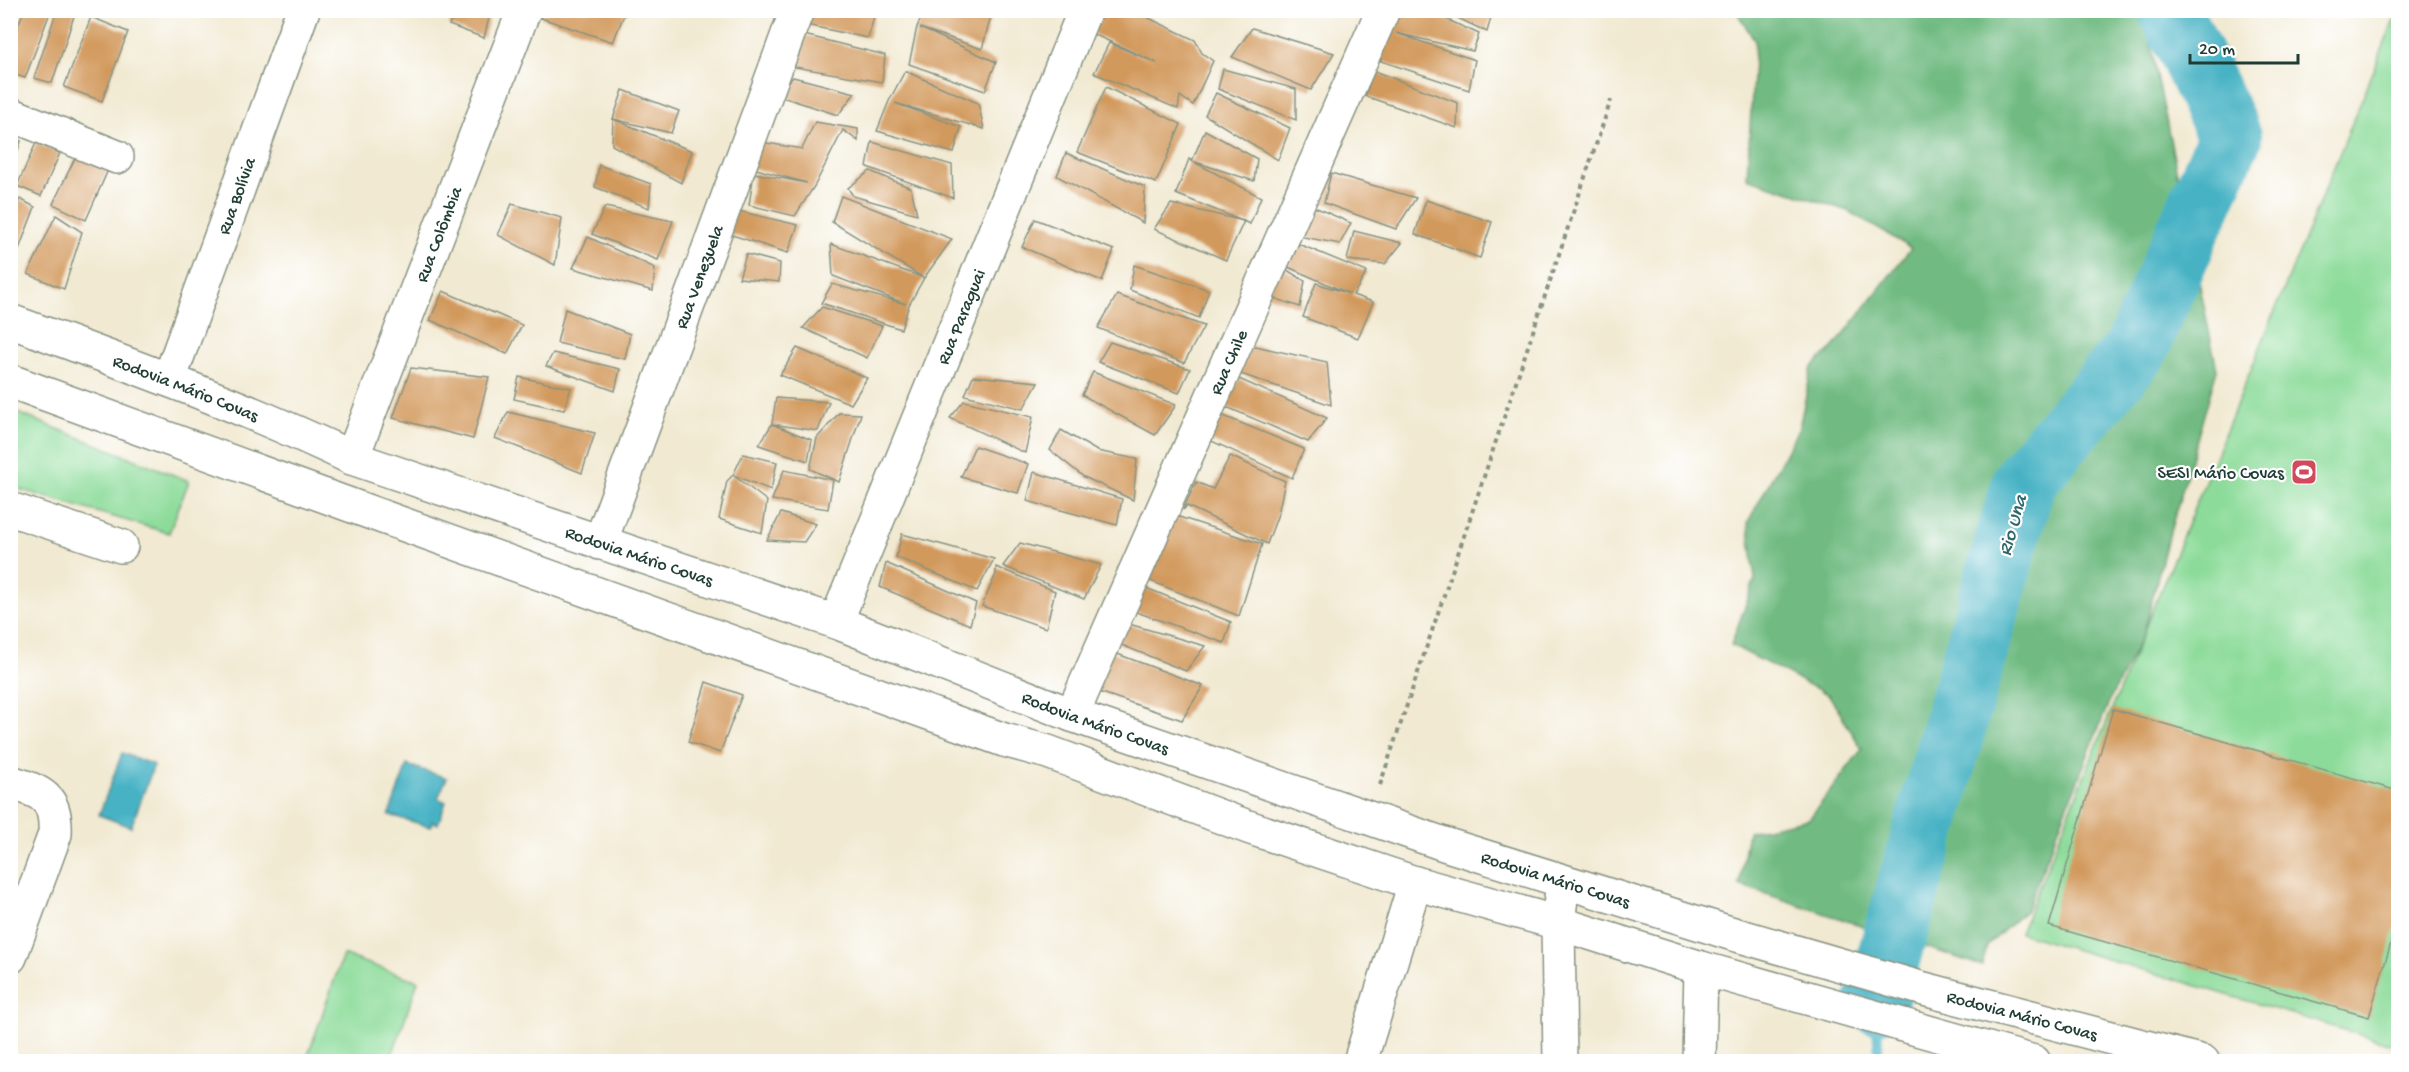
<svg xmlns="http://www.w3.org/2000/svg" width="2409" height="1072" font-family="'Gochi Hand',sans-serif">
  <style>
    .green { fill: #8cdb9a; stroke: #568c67; stroke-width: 1.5 }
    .forest { fill: #71bb82; stroke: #487c5b; stroke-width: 1.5 }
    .water { fill: #46b2c4; stroke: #32787c; stroke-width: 1.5 }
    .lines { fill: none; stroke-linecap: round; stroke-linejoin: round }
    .stream { stroke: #46b2c4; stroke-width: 10 }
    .river { stroke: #46b2c4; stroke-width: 64 }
    .building { fill: #d2995c }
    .minor-casing { stroke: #889382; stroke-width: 36 }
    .secondary-casing { stroke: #889382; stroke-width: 36 }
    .primary-casing { stroke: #889382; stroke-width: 36 }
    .path { stroke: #889382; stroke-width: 4; stroke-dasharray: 4.5 4.5; stroke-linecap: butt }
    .minor { stroke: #fff; stroke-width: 33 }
    .secondary { stroke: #fff; stroke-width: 33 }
    .primary { stroke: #fff; stroke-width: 33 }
    .labels { text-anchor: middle; stroke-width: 4.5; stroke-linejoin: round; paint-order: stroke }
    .street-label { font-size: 18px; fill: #1f3d34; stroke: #fff }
    .poi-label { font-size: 18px; fill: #1f3d34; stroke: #fff; text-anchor: end }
    .water-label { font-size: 20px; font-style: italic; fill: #2d6666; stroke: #fff }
  </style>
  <rect width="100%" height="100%" fill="#fff"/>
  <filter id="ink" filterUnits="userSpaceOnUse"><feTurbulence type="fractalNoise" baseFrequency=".0167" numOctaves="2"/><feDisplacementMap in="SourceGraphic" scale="12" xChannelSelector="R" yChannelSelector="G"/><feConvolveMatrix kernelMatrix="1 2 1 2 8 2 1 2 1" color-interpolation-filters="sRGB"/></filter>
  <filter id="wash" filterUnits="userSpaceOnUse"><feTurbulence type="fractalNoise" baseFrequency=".008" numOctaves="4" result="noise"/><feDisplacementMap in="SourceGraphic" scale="24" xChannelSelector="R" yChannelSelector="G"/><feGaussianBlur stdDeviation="1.35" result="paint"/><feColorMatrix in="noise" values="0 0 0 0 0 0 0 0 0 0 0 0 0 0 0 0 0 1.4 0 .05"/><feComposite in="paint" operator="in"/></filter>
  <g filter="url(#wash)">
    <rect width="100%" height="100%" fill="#f1e9d1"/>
    <g class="green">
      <path d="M2398,11V1046L2020,933Z"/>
      <path d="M10,410L189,481L169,533L11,487Z"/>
      <path d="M343,955L418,981L390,1061H306Z"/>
    </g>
    <path class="forest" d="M1736,11H2144L2217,370L2163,556L2144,632L2109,702L2026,910L1987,946L1982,966L1739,885L1748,832L1809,819L1862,749L1829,695L1731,645L1755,579L1748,522L1799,428L1812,367L1834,347L1911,248L1848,211L1747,178L1755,41Z"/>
    <g class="water">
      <path d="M122,753L154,765L131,827L99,815Z"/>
      <path d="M407,765L447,778L438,798L446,802L438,824L432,821L431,827L389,815Z"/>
    </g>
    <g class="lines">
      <path class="stream" d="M1877,1023L1879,1062"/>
      <path class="river" d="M1876,1002L2024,481L2135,351L2230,137L2170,10"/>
    </g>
    <g id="blocks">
      <g class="building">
        <path d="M24,10H51L25,78L10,73V46Z"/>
        <path d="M57,10H76L52,83L34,78Z"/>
        <path d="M455,10H491L484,38L449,25Z"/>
        <path d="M544,10H626L613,42L541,18Z"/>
        <path d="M805,10H876L868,38L801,24Z"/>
        <path d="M925,10H968L991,16L982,49L920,28L996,62L985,91L909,64L917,27Z"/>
        <path d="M1100,10H1132L1195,40L1202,53L1213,61L1193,105L1180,96L1178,109L1094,73L1109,43L1157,63L1093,34Z"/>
        <path d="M1398,10H1426L1479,34L1473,51L1396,33L1475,60L1469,90L1381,61L1386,30Z"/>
        <path d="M1441,10H1493L1487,32Z"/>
        <path d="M91,17L128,32L102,101L64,87Z"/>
        <path d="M1252,28L1334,53L1311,90L1232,57Z"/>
        <path d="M800,34L885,55L882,82L789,66Z"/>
        <path d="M1223,69L1296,89V120L1218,89Z"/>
        <path d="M905,71L978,103L984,129L895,103L961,127L954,153L877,131L889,101Z"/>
        <path d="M1374,71L1458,103L1457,128L1365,96Z"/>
        <path d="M793,77L855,93L838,115L776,95Z"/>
        <path d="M1106,87L1181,124L1156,183L1077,152Z"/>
        <path d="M623,90L679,111L671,133L613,119Z"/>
        <path d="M1216,93L1290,128L1278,160L1205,115Z"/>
        <path d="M613,119L692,151L681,183L612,145Z"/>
        <path d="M815,122L858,129V141L843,130L815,185L795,216L749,205L754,173L807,183L749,167L755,141L802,149Z"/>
        <path d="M1205,130L1257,159L1254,181L1192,161L1261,197L1250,224L1176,194L1189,159L1192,161Z"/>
        <path d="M10,137L21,141L11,171H10Z"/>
        <path d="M872,142L952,165L953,198L867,167Z"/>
        <path d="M36,143L60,153L41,196L17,186Z"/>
        <path d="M1066,153L1145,187L1143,223L1057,176Z"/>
        <path d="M76,156L108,170L86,220L53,204Z"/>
        <path d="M599,165L651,184L649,208L595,187Z"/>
        <path d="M870,171L911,188L917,214L853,196L848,188Z"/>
        <path d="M1331,173L1416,198L1396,229L1324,203Z"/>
        <path d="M841,196L952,239L924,278L909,305L901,329L821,303L832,284L906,304L833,276L831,244L924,278L832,222Z"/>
        <path d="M20,199L35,207L11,270L10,219Z"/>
        <path d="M1426,200L1492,222L1480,258L1415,234Z"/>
        <path d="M512,204L562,218L555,265L498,235Z"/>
        <path d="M1171,204L1244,221L1226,260L1154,229Z"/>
        <path d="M1310,205L1351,223L1340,244L1298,236Z"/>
        <path d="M605,207L673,221L658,260L592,234Z"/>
        <path d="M734,210L798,225L788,253L729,234Z"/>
        <path d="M56,215L82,232L64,289L28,274Z"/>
        <path d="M1035,219L1114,250L1102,281L1022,247Z"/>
        <path d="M1354,231L1402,243L1385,264L1347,260Z"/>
        <path d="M588,237L655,268L653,291L573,268Z"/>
        <path d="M1296,243L1367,272L1353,295L1373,302L1358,338L1303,317L1316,283L1350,294L1288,267Z"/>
        <path d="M746,254L780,263L779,282L739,278Z"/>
        <path d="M1134,265L1209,290L1199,318L1130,290Z"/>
        <path d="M1282,267L1305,281L1300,307L1265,295Z"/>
        <path d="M443,291L522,325L507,354L430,320Z"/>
        <path d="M1117,295L1204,326L1184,363L1098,328Z"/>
        <path d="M822,307L882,326L867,358L803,328Z"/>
        <path d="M565,309L630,334L625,359L557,343Z"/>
        <path d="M1110,342L1190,369L1179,393L1098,362Z"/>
        <path d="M1251,345L1327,362L1331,405L1238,373Z"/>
        <path d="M797,348L867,378L851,404L780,375Z"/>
        <path d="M553,353L620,369L615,391L546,366Z"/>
        <path d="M411,368L489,377L473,439L393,418Z"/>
        <path d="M1093,372L1176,405L1155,435L1082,395Z"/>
        <path d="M973,376L1038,382L1023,409L965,395Z"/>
        <path d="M519,377L571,388L564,410L514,399Z"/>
        <path d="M1239,379L1327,418L1308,442L1229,408L1223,409Z"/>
        <path d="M776,398L829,402L818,431L772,424L812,440L808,461L759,445L772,424Z"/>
        <path d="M964,401L1033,417L1025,453L950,418Z"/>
        <path d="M508,412L595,433L582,473L495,438Z"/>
        <path d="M839,413L861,414L839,482L810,469L817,438Z"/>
        <path d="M1219,414L1304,449L1292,478L1207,439Z"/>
        <path d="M1061,430L1097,451L1137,459L1133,500L1084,477L1050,450Z"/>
        <path d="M975,446L1028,464L1018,493L961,477Z"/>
        <path d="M743,454L777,462L771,490L733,475Z"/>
        <path d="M1230,456L1285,481L1278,514L1267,544L1187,506L1183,510L1196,482L1213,489Z"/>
        <path d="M784,470L833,480L828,509L772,500Z"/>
        <path d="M1034,472L1122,499L1117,525L1027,501Z"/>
        <path d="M733,475L767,501L762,533L719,519L727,481Z"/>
        <path d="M781,513L816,524L804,542L767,540Z"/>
        <path d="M1170,514L1262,544L1239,616L1143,578Z"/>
        <path d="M902,534L947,546L994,559L977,591L896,557Z"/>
        <path d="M1020,543L1101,565L1084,599L1003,566Z"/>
        <path d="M886,563L976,603L970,625L880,587Z"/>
        <path d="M996,567L1055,591L1046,628L982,606L996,574Z"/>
        <path d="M1141,586L1231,622L1224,643L1122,607Z"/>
        <path d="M1122,622L1205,646L1186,671L1119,644Z"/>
        <path d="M1112,652L1203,686L1182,720L1096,691Z"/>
        <path d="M706,682L742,695L720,753L688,742Z"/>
        <path d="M2113,709L2398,791V919L2369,1017L2049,926Z"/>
      </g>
    </g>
  </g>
  <g filter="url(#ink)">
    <use href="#blocks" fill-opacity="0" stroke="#889382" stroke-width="1.5"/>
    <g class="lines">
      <g class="minor-casing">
        <g id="minor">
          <path d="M10,114L117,157"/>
          <path id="s1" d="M169,380L303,10"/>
          <path id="s2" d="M352,458L524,10"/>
          <path d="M10,509L121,546"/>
          <path id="s3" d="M600,543L797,10"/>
          <path id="s4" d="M836,622L1085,10"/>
          <path id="s5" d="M1072,715L1383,10"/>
          <path d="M10,782C42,792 57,797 55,834L10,957"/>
          <path d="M1360,1062L1415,883"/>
          <path d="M1699,1062L1701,968"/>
        </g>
      </g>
      <g class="secondary-casing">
        <path id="secondary" d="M1560,1062L1558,923L1563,882"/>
      </g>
      <g class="primary-casing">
        <g id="primary">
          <path id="s6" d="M10,321C125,363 241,405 352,458L836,622L1072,715L1444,844L1730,933L1924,989L2203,1062"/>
          <path d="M10,381L369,512L1004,740L1048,752L1248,827L1415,883L1558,923L1701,968L2034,1062"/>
        </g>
      </g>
      <path class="path" d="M1380,785L1611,100"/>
      <use href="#minor" class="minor"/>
      <use href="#secondary" class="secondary"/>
      <use href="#primary" class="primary"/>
    </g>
  </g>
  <defs>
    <g id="stadium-square" transform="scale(1.35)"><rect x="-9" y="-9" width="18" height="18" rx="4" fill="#d1495b" stroke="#fff"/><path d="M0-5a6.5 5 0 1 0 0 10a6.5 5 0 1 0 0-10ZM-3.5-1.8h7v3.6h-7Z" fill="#fff"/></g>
  </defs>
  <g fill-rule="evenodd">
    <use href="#stadium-square" x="2304" y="472"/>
  </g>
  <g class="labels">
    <g class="street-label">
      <text dy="6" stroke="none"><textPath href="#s1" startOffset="196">Rua Bolívia</textPath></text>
      <text dy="6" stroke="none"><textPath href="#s2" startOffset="240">Rua Colômbia</textPath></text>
      <text dy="6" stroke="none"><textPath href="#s3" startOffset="284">Rua Venezuela</textPath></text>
      <text dy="6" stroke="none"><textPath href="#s4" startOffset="330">Rua Paraguai</textPath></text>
      <text dy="6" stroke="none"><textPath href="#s5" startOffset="386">Rua Chile</textPath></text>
      <text dy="6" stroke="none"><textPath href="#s6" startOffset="188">Rodovia Mário Covas</textPath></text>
      <text dy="6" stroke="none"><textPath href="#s6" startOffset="672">Rodovia Mário Covas</textPath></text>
      <text dy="6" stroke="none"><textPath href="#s6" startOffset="1158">Rodovia Mário Covas</textPath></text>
      <text dy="6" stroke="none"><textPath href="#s6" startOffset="1644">Rodovia Mário Covas</textPath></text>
      <text dy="6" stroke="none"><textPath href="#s6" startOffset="2130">Rodovia Mário Covas</textPath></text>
    </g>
    <g class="poi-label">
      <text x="2284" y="478">SESI Mário Covas</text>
    </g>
    <g class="water-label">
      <text transform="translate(2011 525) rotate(-74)" y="7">Rio Una</text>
    </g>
  </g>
  <rect width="2409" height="1072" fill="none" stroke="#fff" stroke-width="36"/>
  <path d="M2190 54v9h108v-9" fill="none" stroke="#1f3d34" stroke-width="3"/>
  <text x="2199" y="54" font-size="18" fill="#1f3d34" stroke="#ffffff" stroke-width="4.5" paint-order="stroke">20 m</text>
</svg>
